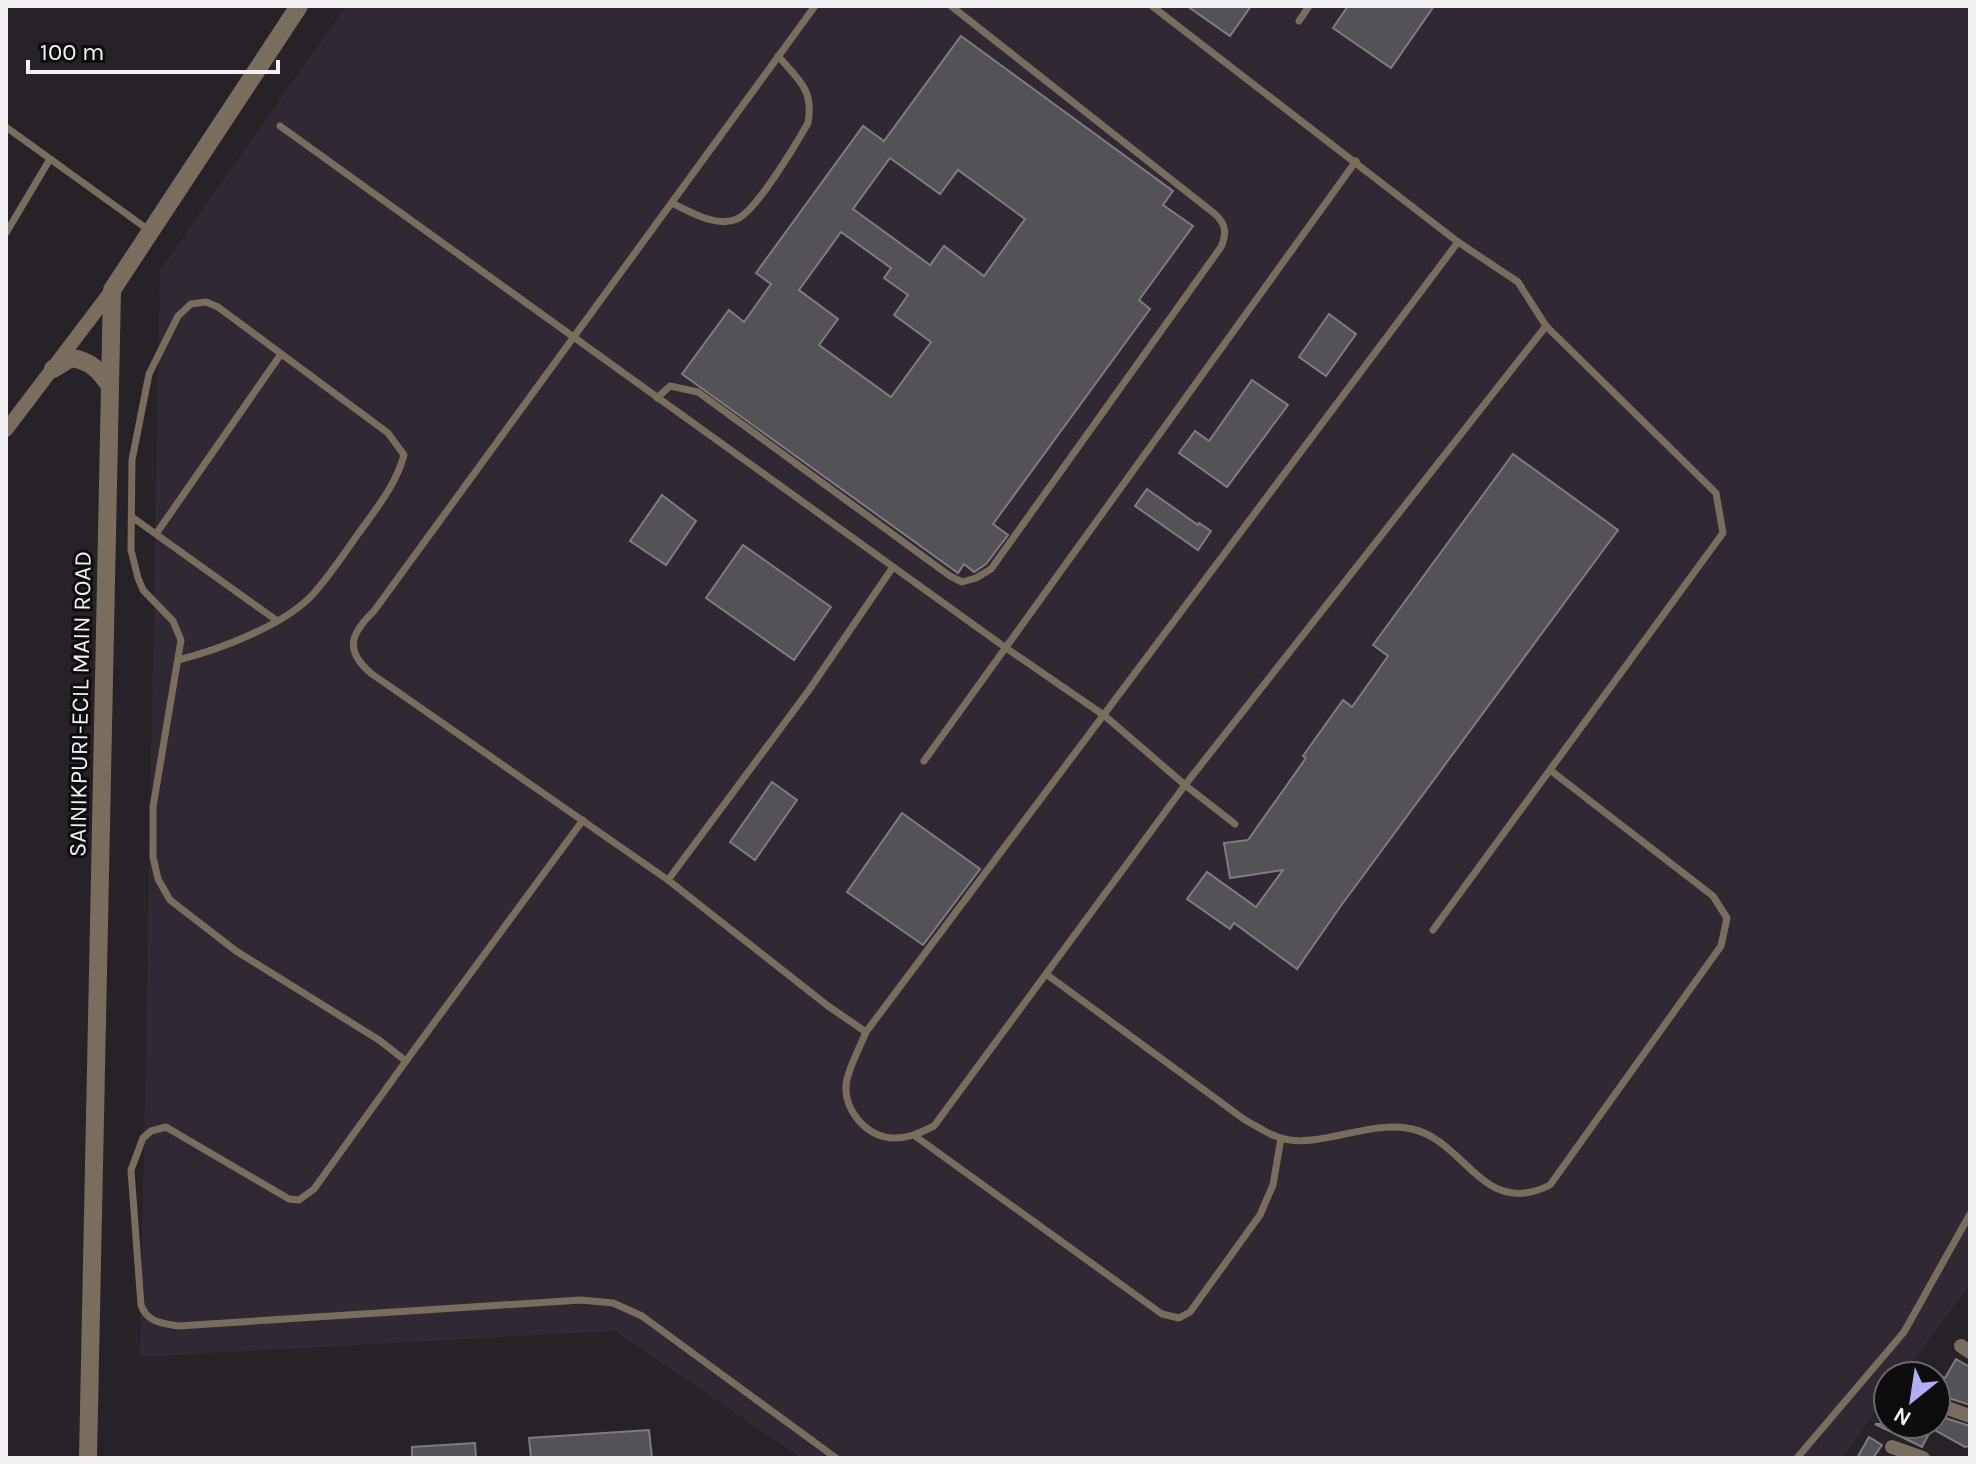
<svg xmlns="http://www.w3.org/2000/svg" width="1976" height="1464" font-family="Karla,sans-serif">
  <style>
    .built { fill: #302934 }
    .building { fill: #545157; stroke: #7f7b82; stroke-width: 2; fill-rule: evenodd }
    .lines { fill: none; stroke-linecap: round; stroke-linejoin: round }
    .service { stroke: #796d5e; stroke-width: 7 }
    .minor { stroke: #796d5e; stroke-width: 14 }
    .tertiary { stroke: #796d5e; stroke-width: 18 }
    .labels { text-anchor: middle; stroke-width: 6; stroke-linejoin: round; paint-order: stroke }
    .street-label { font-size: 24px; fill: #f3f0f4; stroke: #0e0c0f }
  </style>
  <rect width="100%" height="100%" fill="#262228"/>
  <path class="built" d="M346,6H1970V1284L1902,1376H1888V1395L1842,1458H801L615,1331L140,1357L160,270Z"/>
  <g class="building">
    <path d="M1187,6H1251L1230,36Z"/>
    <path d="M1348,6H1434L1391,68L1333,28Z"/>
    <path d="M961,36L1173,191L1163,205L1193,226L1139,300L1150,309L993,524L1008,535L986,564L974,572L964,564L958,573L682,374L729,310L744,322L771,284L756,273L863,126L884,141ZM890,158L940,194L958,170L1025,219L984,276L944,246L930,265L853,209ZM841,232L891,268L884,278L908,295L894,315L931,342L891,397L819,345L838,319L799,290Z"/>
    <path d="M1329,314L1356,334L1326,376L1299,357Z"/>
    <path d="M1252,380L1288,405L1227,487L1179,453L1195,431L1209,441Z"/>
    <path d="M1513,454L1618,530L1340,907L1297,969L1234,923L1230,929L1187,899L1207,872L1256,907L1283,870L1230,878L1224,843L1248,840L1306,758L1303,756L1343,700L1352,707L1388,656L1373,645Z"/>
    <path d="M1147,489L1198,525L1199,523L1211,531L1198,550L1135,506Z"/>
    <path d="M662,495L696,521L666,565L630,541Z"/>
    <path d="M743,545L831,607L794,660L706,598Z"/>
    <path d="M772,782L797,800L755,860L730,842Z"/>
    <path d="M902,813L980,869L923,945L847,892Z"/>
    <path d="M1956,1359L1970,1367V1405L1936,1394V1373L1945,1378Z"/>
    <path d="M1936,1415L1970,1426V1446L1965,1447L1936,1431Z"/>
    <path d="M1875,1424H1934L1922,1447Z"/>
    <path d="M649,1430L652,1458H531L529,1438Z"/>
    <path d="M1869,1437L1882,1445L1873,1458H1857Z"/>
    <path d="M475,1443L476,1458H412V1447Z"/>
  </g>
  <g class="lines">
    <g class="service">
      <path d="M815,6L374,611C350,634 344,651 372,674L668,880L828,1006L866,1032L1458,242"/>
      <path d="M1299,21L1309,6"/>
      <path d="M280,126L1006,648L1105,716L1185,785L1235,824"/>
      <path d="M6,127L150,231"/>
      <path d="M672,203C690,212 717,228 737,219C757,210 796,144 808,123C814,90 799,80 778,56"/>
      <path d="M6,233L50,159"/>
      <path d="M657,398L670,386L698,392L950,576L962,582L976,578L991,569L1221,247C1227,233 1226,224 1215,214L951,6"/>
      <path d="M132,517L276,620"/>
      <path d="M156,534L281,354"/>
      <path d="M178,660C218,650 286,625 314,593C330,575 344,554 358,534C376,509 396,485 404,455L388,433L218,307L206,302L191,304L178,316L149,374L132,460L131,550L138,578L143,590L173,621L181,640L153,807V857L158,879L170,900L236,951L379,1040L406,1061L314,1189L299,1200L289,1199L166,1127L151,1131L143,1138L131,1170L141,1305C147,1322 161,1323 178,1326L581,1300L613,1303L642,1316L836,1458"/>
      <path d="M924,761L1356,161"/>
      <path d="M668,880L809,690L893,567"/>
      <path d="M1433,930L1723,533L1716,493L1546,326"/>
      <path d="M1046,974L1245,1120C1260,1128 1273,1138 1290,1140C1324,1145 1375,1120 1412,1129C1466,1141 1483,1219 1550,1185L1721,946L1727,918L1713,896L1550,770"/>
      <path d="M866,1032C860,1047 851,1063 847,1079C841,1107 864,1135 891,1138C907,1139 920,1133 934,1126L1185,785L1546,326L1518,282L1458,242L1152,6"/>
      <path d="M406,1061L583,820"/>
      <path d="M915,1136L1162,1314L1179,1318L1190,1312L1260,1215L1273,1185L1281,1138"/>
      <path d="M1797,1458L1904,1332L1970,1214"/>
    </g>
    <g class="minor">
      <path d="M6,430L112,290"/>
      <path d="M1961,1346L1970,1352"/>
      <path d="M1936,1404L1970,1416"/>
      <path d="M1892,1447L1923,1458"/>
    </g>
    <g class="tertiary">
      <path d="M53,369L71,358C91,361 99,370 110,386"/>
      <path d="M88,1458L112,290L299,6"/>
    </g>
  </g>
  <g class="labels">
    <g class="street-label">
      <text transform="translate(80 704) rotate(-89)" y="8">SAINIKPURI-ECIL MAIN ROAD</text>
    </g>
  </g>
  <rect width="1976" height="1464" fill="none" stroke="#f3f0f4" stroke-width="16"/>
  <g transform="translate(1912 1400) rotate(210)"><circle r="38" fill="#0e0c0f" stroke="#6a676b" stroke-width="2"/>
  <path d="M0-6L14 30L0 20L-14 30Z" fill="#b2adf9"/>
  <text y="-12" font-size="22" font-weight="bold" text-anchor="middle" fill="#f3f0f4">N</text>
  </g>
  <path d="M28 60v12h250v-12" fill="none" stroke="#f3f0f4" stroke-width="4"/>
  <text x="40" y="60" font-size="24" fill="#f3f0f4" stroke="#0e0c0f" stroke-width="6" paint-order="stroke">100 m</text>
</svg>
